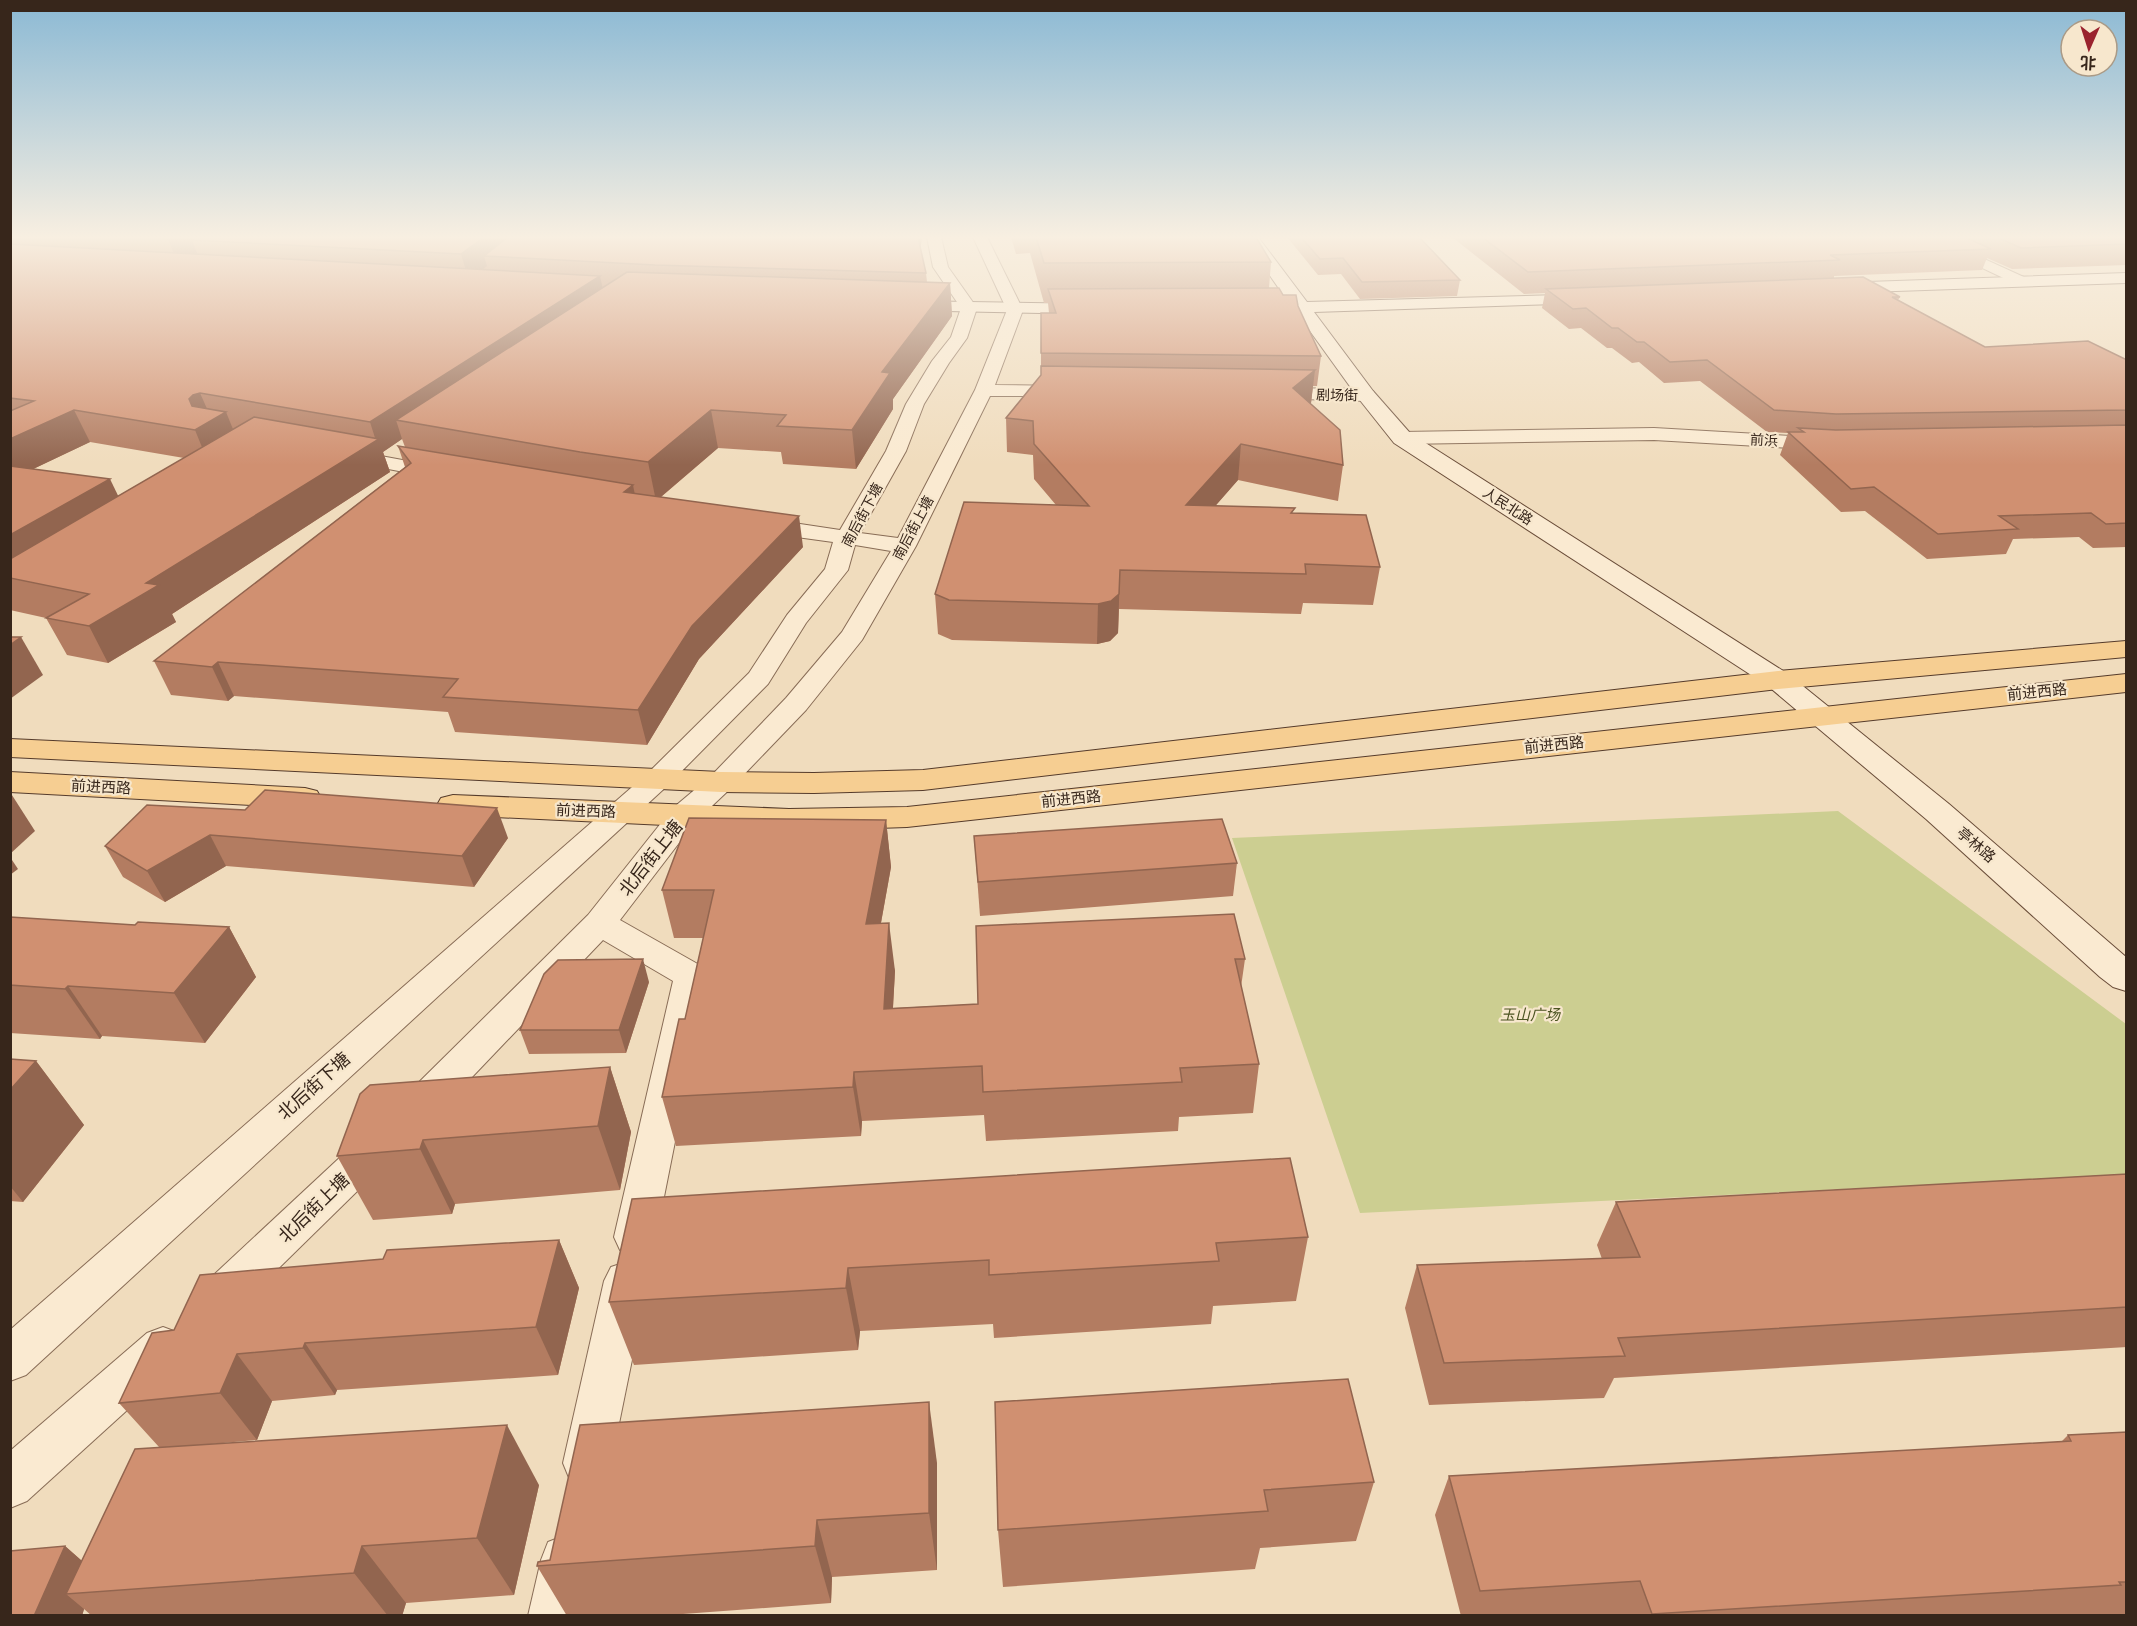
<svg xmlns="http://www.w3.org/2000/svg" width="2137" height="1626" font-family="'Libre Baskerville','Noto Sans SC',serif">
  <style>
    .green { fill: #ccce91 }
    .lines { fill: none; stroke-linecap: round; stroke-linejoin: round }
    .street-casing { stroke: #886c56; stroke-width: 2 }
    .secondary-casing { stroke: #6a4d39; stroke-width: 2 }
    .primary-casing { stroke: #553b2b; stroke-width: 2 }
    .street { fill: #faead1; fill-rule: evenodd }
    .secondary { fill: #faead1; fill-rule: evenodd }
    .primary { fill: #f6ce92; fill-rule: evenodd }
    .wall { fill: #b37c61; fill-rule: evenodd }
    .shaded-wall { fill: #92654f }
    .building { fill: #d09071; stroke: #92654f; stroke-width: 1.5 }
    .labels { text-anchor: middle; stroke-width: 4.5; stroke-linejoin: round; paint-order: stroke }
    .far-street-label { font-size: 14px; fill: #37261b; stroke: #f7e7cd }
    .street-label { font-size: 15px; fill: #37261b; stroke: #f7e7cd }
    .park-label { font-size: 15px; font-style: italic; fill: #4c5421; stroke: #f7e7cd }
    .near-street-label { font-size: 18px; fill: #37261b; stroke: #f7e7cd }
  </style>
  <rect width="100%" height="100%" fill="#f0dcbd"/>
  <path class="green" d="M1838,811L2126,1024V1175L1360,1213L1232,838Z"/>
  <g class="lines">
    <g class="street-casing">
      <g id="street">
        <path d="M927,237H941L948,267L977,308L967,338L949,363L924,404L906,451L860,533L898,538L975,390L1007,310L973,237H987L1023,310L995,385L1069,386L1075,387L1078,391L1075,395L1069,396H990L916,546L862,640L806,710L731,788L695,822L620,920L703,967L708,976L656,1237L650,1250L635,1255L620,1250L614,1237L673,981L603,940L432,1119L418,1123L404,1119L399,1108L404,1097L588,915L673,808L711,776L786,698L842,632L891,551L855,545L848,570L806,623L768,684L667,786L26,1375L10,1381V1330L647,774L749,673L787,615L825,569L833,542L760,532L752,530L749,525L752,520L760,518L840,530L886,451L906,404L932,361L951,337L961,308L933,267Z"/>
        <path d="M1917,237H1936L2026,278L2029,281L2021,286L2016,284Z"/>
        <path d="M1273,388L1366,389L1373,391L1375,395L1373,399L1366,401L1267,398L1264,394L1267,390Z"/>
        <path d="M1654,428L1825,438L1832,440L1835,444L1832,448L1825,450L1654,440L1402,444L1395,442L1392,438L1395,434L1402,432Z"/>
        <path d="M348,450L446,468L453,470L456,474L453,478L446,480L341,460L338,456L341,452Z"/>
        <path d="M377,1131L391,1136L397,1147L391,1158L234,1312L219,1318L204,1312L197,1298L204,1284L363,1136Z"/>
        <path d="M626,1262L641,1267L648,1281L611,1463L604,1480L587,1487L570,1480L563,1463L604,1281L611,1267Z"/>
        <path d="M163,1327L179,1333L185,1348L179,1363L27,1501L10,1508V1451L147,1333Z"/>
        <path d="M566,1535L584,1542L591,1560L580,1616H528L541,1560L548,1542Z"/>
      </g>
    </g>
    <g class="secondary-casing">
      <g id="secondary">
        <path d="M1243,237H1258L1307,302L1594,294L1597,298L1594,302L1588,303L1314,312L1373,391L1410,433L1788,674L1949,804L2126,957V991L2113,987L2100,977L1926,819L1768,686L1394,443L1359,399L1297,313H1247L1244,309L1247,305L1289,303Z"/>
        <path d="M2126,273V283L1838,293L1832,292L1830,288L1832,284L1838,283Z"/>
        <path d="M905,301L1093,304L1099,305L1102,309L1099,313L1093,314L899,310L896,306L899,302Z"/>
      </g>
    </g>
    <g class="primary-casing">
      <g id="primary">
        <path d="M2126,641V657L1778,689L923,790L814,793L721,792L10,757V739L721,772L814,773L923,770L1778,671Z"/>
        <path d="M2126,674V692L907,827L789,831L453,815L441,812L437,805L441,798L453,795L789,809L907,807Z"/>
        <path d="M10,772L305,788L317,791L321,798L317,805L305,808L10,792Z"/>
      </g>
    </g>
    <use href="#street" class="street"/>
    <use href="#secondary" class="secondary"/>
    <use href="#primary" class="primary"/>
  </g>
  <g class="wall">
    <path d="M10,237H922L920,249L926,273L927,282L950,283L952,316L893,399V409L856,469L783,464L781,452L718,448L661,497L803,547L699,659L647,745L455,732L448,712L234,696L228,701L171,695L154,661L405,467L398,446L405,447L402,439L383,452L390,472L172,614L176,622L108,663L67,655L46,618L10,610ZM90,442L184,458L118,496L33,469Z"/>
    <path d="M1011,237H1256L1271,262L1269,288L1283,295L1298,306L1321,356L1317,386H1313L1311,403L1310,404L1343,465L1338,501L1238,480L1215,506L1295,513L1380,567L1373,605L1303,603L1301,614L1119,609L1118,633L1110,641L1097,644L952,640L938,634L935,594L1056,505L1034,479L1033,455L1007,452L1006,418L1041,375V313H1049L1048,303H1044L1030,253L1016,254Z"/>
    <path d="M1287,237H1419L1460,280L1457,296L1360,299L1341,274L1318,275Z"/>
    <path d="M1452,237H2127V265L2012,269L1987,258L1982,270L1834,276V278L1900,297L1898,300L1985,347L2127,360V547L2093,548L2079,537L2013,539L2006,554L1927,559L1865,511L1841,512L1780,455L1788,433L1767,432L1700,381L1664,383L1639,362L1632,363L1612,348H1607L1581,328L1569,329L1542,308L1545,293L1524,294Z"/>
    <path d="M245,810L508,838L474,887L226,866L165,902L123,877L105,846Z"/>
    <path d="M886,820L891,867L881,923L895,971L893,1008L978,1004L976,926L1245,959L1241,987L1259,1064L1253,1113L1179,1117L1178,1131L986,1141L984,1115L862,1121L861,1136L676,1146L662,1097L685,1019L703,938H674L662,890Z"/>
    <path d="M974,836L1237,863L1233,896L980,916Z"/>
    <path d="M10,917L135,925L229,927L256,977L205,1043L102,1036L100,1039L10,1033Z"/>
    <path d="M649,982L626,1053L529,1054L520,1030Z"/>
    <path d="M10,1059L36,1061L84,1125L23,1202L10,1201Z"/>
    <path d="M610,1067L631,1132L620,1190L455,1204L452,1214L373,1220L337,1156Z"/>
    <path d="M2127,1174V1347L1614,1378L1604,1398L1429,1405L1405,1308L1417,1265L1602,1259L1597,1245L1616,1202Z"/>
    <path d="M632,1199L1308,1237L1296,1301L1213,1306L1211,1324L994,1338L993,1324L860,1331L858,1350L634,1365L609,1302Z"/>
    <path d="M559,1240L579,1288L558,1375L337,1390L335,1395L272,1401L257,1440L212,1444L539,1485L514,1595L406,1603L402,1616H92L84,1609L82,1616H10L65,1546L82,1561L159,1447L119,1403L174,1330L383,1259Z"/>
    <path d="M995,1402L1374,1482L1356,1541L1260,1548L1255,1569L1003,1587L998,1530Z"/>
    <path d="M2127,1432V1615L1461,1616L1435,1515L1449,1476L2061,1442L2068,1435Z"/>
    <path d="M937,1463V1570L832,1577L831,1603L656,1616H567L537,1566L550,1560Z"/>
  </g>
  <g class="shaded-wall">
    <path d="M170,237H224L192,240L197,253L178,264L168,239Z"/>
    <path d="M484,237H522L484,256L487,266L469,281L461,254Z"/>
    <path d="M917,237H922L919,260Z"/>
    <path d="M600,276L606,303L396,420L402,439L383,452L390,472L172,614L176,622L108,663L89,626L146,583L376,441L370,422Z"/>
    <path d="M950,283L952,316L893,399V409L856,469L852,430L882,372Z"/>
    <path d="M1315,370L1311,403L1289,422L1293,388Z"/>
    <path d="M200,393L212,420L226,412L239,444L208,462L195,430L189,399L193,395Z"/>
    <path d="M74,410L90,442L10,480V439Z"/>
    <path d="M711,410L718,448L656,501L648,462Z"/>
    <path d="M1241,444L1238,480L1184,542L1186,505Z"/>
    <path d="M110,479L126,512L10,578V535Z"/>
    <path d="M633,485L639,516L624,492Z"/>
    <path d="M799,516L803,547L699,659L647,745L638,710L692,626Z"/>
    <path d="M1120,570L1118,633L1110,641L1097,644L1098,604Z"/>
    <path d="M21,637L43,675L10,699V645Z"/>
    <path d="M218,662L234,696L228,701L212,667Z"/>
    <path d="M10,792L35,831L10,854Z"/>
    <path d="M497,808L508,838L474,887L462,856Z"/>
    <path d="M886,820L891,867L872,972L866,924Z"/>
    <path d="M210,835L226,866L165,902L147,871Z"/>
    <path d="M10,857L18,869L10,875Z"/>
    <path d="M889,923L895,971L890,1058L884,1009Z"/>
    <path d="M229,927L256,977L205,1043L174,993Z"/>
    <path d="M643,959L649,982L626,1053L619,1030Z"/>
    <path d="M68,986L102,1036L100,1039L65,989Z"/>
    <path d="M36,1061L84,1125L23,1202L10,1186V1090Z"/>
    <path d="M610,1067L631,1132L620,1190L598,1126Z"/>
    <path d="M854,1072L862,1121L861,1136L853,1087Z"/>
    <path d="M423,1140L455,1204L452,1214L420,1149Z"/>
    <path d="M559,1240L579,1288L558,1375L536,1327Z"/>
    <path d="M848,1268L860,1331L858,1350L846,1288Z"/>
    <path d="M305,1343L337,1390L335,1395L303,1348Z"/>
    <path d="M237,1354L272,1401L257,1440L220,1393Z"/>
    <path d="M929,1402L937,1463V1570L929,1513Z"/>
    <path d="M507,1425L539,1485L514,1595L477,1538Z"/>
    <path d="M817,1520L832,1577L831,1603L815,1546Z"/>
    <path d="M65,1546L99,1576L66,1594L84,1609L82,1616H34Z"/>
    <path d="M362,1546L406,1603L402,1616H388L354,1573Z"/>
  </g>
  <g class="building">
    <path d="M144,237H170L168,239Z"/>
    <path d="M196,237H484L461,254L192,240Z"/>
    <path d="M508,237H918L926,273L655,265L484,256Z"/>
    <path d="M1036,237H1256L1271,262L1044,263Z"/>
    <path d="M1301,237H1419L1460,280L1362,282L1343,258L1320,259Z"/>
    <path d="M1482,237H1965L1991,249L1830,255L1840,260L1528,272Z"/>
    <path d="M1997,237H2127V244L2021,248Z"/>
    <path d="M10,244L600,276L370,422L200,393L193,395L189,399L192,406L226,412L195,430L74,410L10,439V411L34,401L10,398Z"/>
    <path d="M627,272L950,283L882,372L890,373L852,430L777,426L786,415L711,410L648,462L580,452L396,420Z"/>
    <path d="M1863,277L1900,297H1892L1985,347L2088,341L2127,360V410L1836,414L1774,410L1707,360L1670,362L1644,342H1637L1618,328H1612L1586,308L1573,309L1546,289Z"/>
    <path d="M1279,288L1283,295H1296L1298,306L1321,356L1041,353V313H1056L1048,289Z"/>
    <path d="M1041,366L1315,370L1293,388L1340,430L1343,465L1241,444L1186,505L1295,508L1291,513L1366,515L1380,567L1305,564L1306,574L1120,570L1119,594L1111,601L1098,604L949,600L935,594L964,502L1089,506L1034,444L1033,421L1006,418L1041,375Z"/>
    <path d="M254,417L379,439L146,583L159,585L89,626L46,618L89,594L10,578V559Z"/>
    <path d="M2127,425V523L2106,524L2091,513L1999,516L2018,529L1938,534L1874,487L1851,489L1788,432H1804L1798,428L1836,430Z"/>
    <path d="M398,446L633,485L624,492L799,516L692,626L638,710L443,697L458,679L218,662L212,667L154,661L411,463Z"/>
    <path d="M10,466L110,479L10,535Z"/>
    <path d="M10,637H21L10,645Z"/>
    <path d="M265,790L497,808L462,856L210,835L147,871L105,846L147,805L245,810Z"/>
    <path d="M689,818L886,820L866,924L889,923L884,1009L978,1004L976,926L1234,914L1245,959H1235L1259,1064L1180,1068L1182,1082L983,1092L982,1066L854,1072L853,1087L662,1097L679,1019H685L714,890H662Z"/>
    <path d="M1222,819L1237,863L978,882L974,836Z"/>
    <path d="M10,917L135,925L138,922L229,927L174,993L68,986L65,989L10,985Z"/>
    <path d="M643,959L619,1030H520L544,974L558,960Z"/>
    <path d="M10,1059L36,1061L10,1090Z"/>
    <path d="M610,1067L598,1126L423,1140L420,1149L337,1156L360,1094L370,1085Z"/>
    <path d="M1290,1158L1308,1237L1216,1243L1219,1261L989,1275V1260L848,1268L846,1288L609,1302L632,1199Z"/>
    <path d="M2127,1174V1307L1618,1338L1625,1356L1444,1363L1417,1265L1640,1257L1616,1202Z"/>
    <path d="M559,1240L536,1327L305,1343L303,1348L237,1354L220,1393L119,1403L152,1333L174,1330L200,1275L383,1259L387,1250Z"/>
    <path d="M1348,1379L1374,1482L1264,1490L1268,1511L998,1530L995,1402Z"/>
    <path d="M929,1402V1513L817,1520L815,1546L537,1566L538,1562L550,1560L580,1425Z"/>
    <path d="M507,1425L477,1538L362,1546L354,1573L66,1594L135,1449Z"/>
    <path d="M2127,1432V1582H2119L2121,1585L1652,1614L1640,1581L1480,1591L1449,1476L2071,1441L2068,1435Z"/>
    <path d="M65,1546L34,1616H10V1551Z"/>
  </g>
  <linearGradient id="sky" x2="0" y2="1"><stop stop-color="#8bb9d4"/><stop offset="0.51" stop-color="#f8efe1"/><stop offset="1" stop-color="#f8efe1" stop-opacity="0"/></linearGradient>
  <rect width="2137" height="465" fill="url(#sky)"/>
  <g class="labels">
    <g class="far-street-label">
      <text transform="translate(1337 395) rotate(1)" y="5">剧场街</text>
      <text transform="translate(1764 440) rotate(3)" y="5">前浜</text>
      <text transform="translate(1508 506) rotate(33)" y="5">人民北路</text>
      <text transform="translate(862 515) rotate(-62)" y="5">南后街下塘</text>
      <text transform="translate(913 528) rotate(-62)" y="5">南后街上塘</text>
    </g>
    <g class="street-label">
      <text transform="translate(2037 692) rotate(-6)" y="5">前进西路</text>
      <text transform="translate(1554 745) rotate(-6)" y="5">前进西路</text>
      <text transform="translate(101 787) rotate(3)" y="5">前进西路</text>
      <text transform="translate(1071 799) rotate(-6)" y="5">前进西路</text>
      <text transform="translate(586 811) rotate(2)" y="5">前进西路</text>
      <text transform="translate(1976 845) rotate(40)" y="5">亭林路</text>
    </g>
    <g class="park-label">
      <text x="1530" y="1020">玉山广场</text>
    </g>
    <g class="near-street-label">
      <text transform="translate(651 858) rotate(-52)" y="6">北后街上塘</text>
      <text transform="translate(314 1086) rotate(-42)" y="6">北后街下塘</text>
      <text transform="translate(314 1208) rotate(-44)" y="6">北后街上塘</text>
    </g>
  </g>
  <rect width="2137" height="1626" fill="none" stroke="#37261b" stroke-width="24"/>
  <g transform="translate(2089 48) rotate(183)"><circle r="28" fill="#f7e7cd" stroke="#aa9a86" stroke-width="1.5"/>
  <path d="M0-4.5L10 22L0 15L-10 22Z" fill="#9a232e"/>
  <text y="-9" font-size="16" font-weight="bold" text-anchor="middle" fill="#37261b">北</text>
  </g>
</svg>
